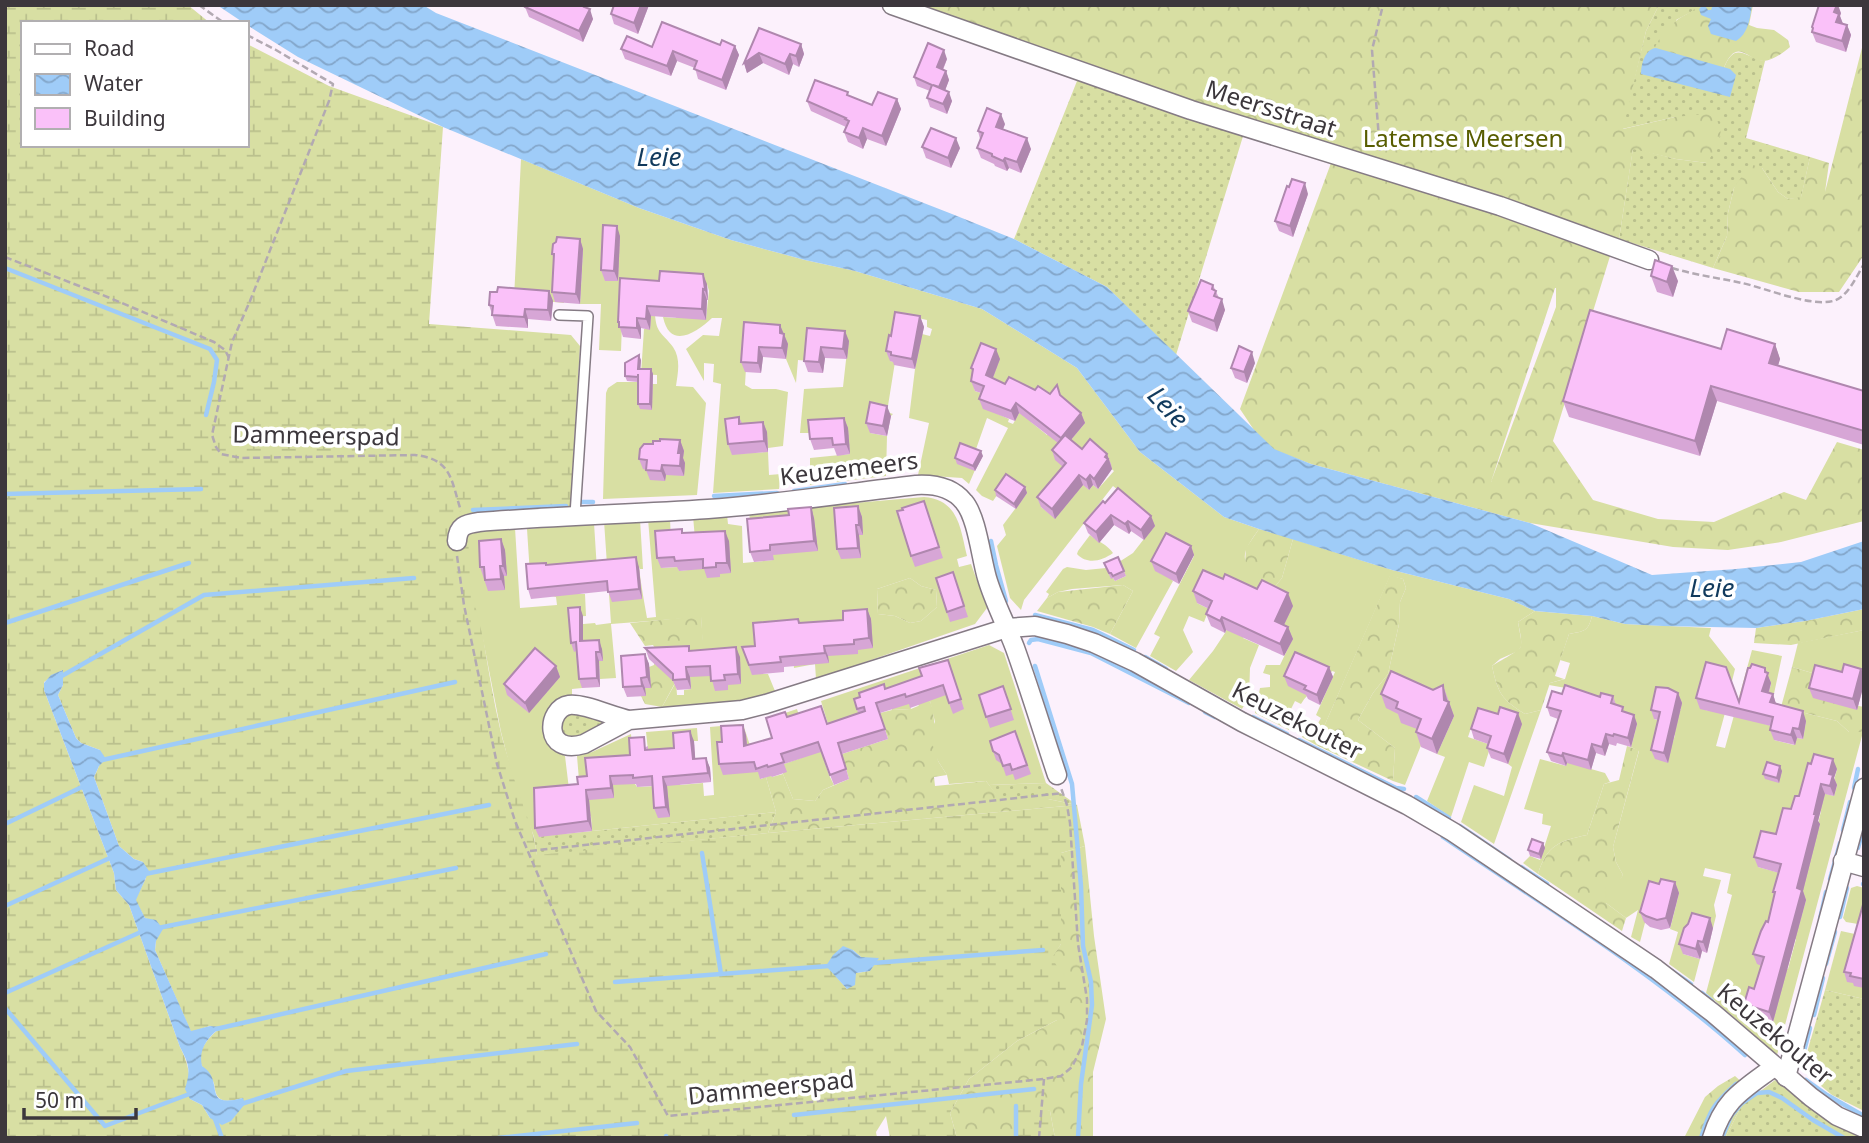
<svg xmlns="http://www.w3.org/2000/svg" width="1869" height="1143" font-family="'Noto Sans',sans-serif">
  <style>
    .grass { fill: url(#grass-dots) }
    .forest { fill: url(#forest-crowns); fill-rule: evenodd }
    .wetland { fill: url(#wetland-marsh); fill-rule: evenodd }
    .garden { fill: #d8dfa3; fill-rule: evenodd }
    .water { fill: url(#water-waves) }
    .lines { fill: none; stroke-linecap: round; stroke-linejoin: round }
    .stream { stroke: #9fccf8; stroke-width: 4.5 }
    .service-casing { stroke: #857b84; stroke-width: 12 }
    .minor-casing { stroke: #857b84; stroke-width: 21 }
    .path { stroke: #b2a9b2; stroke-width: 2.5; stroke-dasharray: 7 3.5; stroke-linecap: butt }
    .service { stroke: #fff; stroke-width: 9 }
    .minor { stroke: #fff; stroke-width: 18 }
    .wall { fill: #d7a6d6 }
    .shaded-wall { fill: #af87ae }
    .building { fill: #fac1f9; stroke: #af87ae; stroke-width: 2 }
    .labels { text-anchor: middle; stroke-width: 7; stroke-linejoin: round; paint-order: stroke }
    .street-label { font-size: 24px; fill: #3c373c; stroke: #fff }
    .park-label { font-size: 24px; fill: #585d00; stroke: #fff }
    .water-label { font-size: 26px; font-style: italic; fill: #113a5d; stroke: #fff }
  </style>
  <defs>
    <pattern id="grass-dots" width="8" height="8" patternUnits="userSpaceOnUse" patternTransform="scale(1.75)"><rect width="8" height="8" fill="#d8dfa3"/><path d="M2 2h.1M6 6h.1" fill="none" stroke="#bac08d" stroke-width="1.8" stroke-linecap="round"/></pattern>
    <pattern id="forest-crowns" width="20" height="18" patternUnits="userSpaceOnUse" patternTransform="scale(1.75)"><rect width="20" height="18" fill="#d8dfa3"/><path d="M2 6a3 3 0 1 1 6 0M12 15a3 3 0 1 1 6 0" fill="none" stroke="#bac08d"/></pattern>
    <pattern id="wetland-marsh" width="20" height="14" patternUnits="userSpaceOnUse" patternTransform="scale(1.75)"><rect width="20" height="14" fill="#d8dfa3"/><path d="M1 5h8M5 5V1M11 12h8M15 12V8" fill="none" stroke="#bac08d"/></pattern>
    <pattern id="water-waves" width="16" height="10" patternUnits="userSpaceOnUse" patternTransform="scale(1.75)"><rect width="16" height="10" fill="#9fccf8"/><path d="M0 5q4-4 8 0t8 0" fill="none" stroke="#83a6ca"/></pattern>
  </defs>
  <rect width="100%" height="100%" fill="#fcf1fc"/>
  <g class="grass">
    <path d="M1659,5H1699L1695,10L1676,20L1723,70C1735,39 1745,58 1765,61L1746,138L1810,157L1801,198L1788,199L1778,192L1762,168L1734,188L1728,213L1727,236L1713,268L1619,239L1633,148L1676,159L1707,163L1675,117L1622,129L1646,31Z"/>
    <path d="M1079,76L1244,133L1176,355L1107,287L1014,239Z"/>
    <path d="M571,710L609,722L580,740L560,734L558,723Z"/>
    <path d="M1046,783L1077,805L1048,799H999L989,785Z"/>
    <path d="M776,812L768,833L537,856L534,837Z"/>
    <path d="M1825,990L1864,999V1111L1832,1095L1809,1076L1804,1063Z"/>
    <path d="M1775,1080L1826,1118L1864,1135V1138H1725L1742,1105Z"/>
  </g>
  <g class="forest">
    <path d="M893,5H1659L1646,31L1623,129L1675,117L1714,113L1721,130L1718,145L1707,163L1676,159L1633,149L1619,239L1576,223L1570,240L1611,253L1553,441L1593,500L1658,519L1714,522L1784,492L1806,500L1837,442L1864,450V521L1781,542L1728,550L1673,547L1530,523L1311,464L1274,450L1256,433L1240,409L1334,155ZM1556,288V307L1491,482L1555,288Z"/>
    <path d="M1699,5H1753L1749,25L1757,28L1774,30L1788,40L1790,47C1783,53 1773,60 1764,61C1748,62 1737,34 1723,70L1648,72C1653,50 1656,38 1675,22C1682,15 1692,13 1699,5Z"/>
    <path d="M1864,40V255L1839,292H1799L1713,268L1727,236L1728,213L1734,188L1750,164L1762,168L1778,192L1788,199L1801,197L1810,157L1829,163L1825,192Z"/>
    <path d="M1259,529L1293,539L1282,578L1269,594H1253L1251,570L1245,563L1246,548Z"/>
    <path d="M1390,575L1403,579L1406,588L1400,602L1399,624L1388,674L1373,693L1358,720L1395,748L1393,781L1316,745Z"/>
    <path d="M910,578L921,586L936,590L937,607L921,621L910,623L895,616L878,614L877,589Z"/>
    <path d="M1123,585L1133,591L1110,634L1093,627L1037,611L1047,598L1058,592Z"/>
    <path d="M1864,609V630L1791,645L1754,643L1756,628L1805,621Z"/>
    <path d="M1535,611L1592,616C1588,632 1584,631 1569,634L1555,676L1564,679L1550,683L1541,710L1525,714C1501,699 1498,693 1492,666C1499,661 1520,651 1521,646C1522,639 1519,628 1518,622Z"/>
    <path d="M701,616L705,668L674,650L675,683L662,707L645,704L641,696H645V688L650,687L649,667L654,665L656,650L653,645L645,646L630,623Z"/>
    <path d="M1792,667L1819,675L1813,697L1864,707L1863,732H1849L1837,721L1781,707Z"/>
    <path d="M930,701L933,710L938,761L947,775L934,777L935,786L986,781L1000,799H1048L1077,805L768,833L776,812L766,777L771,775L772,777L783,774L793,799L815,801L823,790L849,779L842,754L888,739L880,713L892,710L911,709Z"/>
    <path d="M1627,746L1639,750L1613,847L1616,862L1623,875L1606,903L1626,918L1622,931L1538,874C1547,845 1559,841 1587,835L1604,784L1619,780Z"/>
    <path d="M1085,846L1094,936L1106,1019L1093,1072V1138H1055L1050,1111L1016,1106V1138H957L950,1113L969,1079L1017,1041L1057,1020L1051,958L1061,944V853Z"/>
    <path d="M1735,1076L1756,1095L1742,1105L1725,1138H1684L1705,1097L1718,1086Z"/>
  </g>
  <g class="wetland">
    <path d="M5,5H188L210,23H23V145H247V44L329,86L443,127L429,324L571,335L580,346L570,511L468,533C478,600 486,667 501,733C511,774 531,813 537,855L768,833L1077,805L1085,846L1061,853V944L1052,958L1069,986L1057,1020L1017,1041L969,1079L950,1113L957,1138H890L886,1116L876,1132L877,1138H5ZM62,670L63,685L58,695L76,738L81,743L100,750L99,766L94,777L119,846L134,859L143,862L146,878L135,900L145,918L150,920L156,941L155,950L191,1032L210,1026L220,1028C210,1036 195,1051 202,1066C204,1071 210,1075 212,1079C215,1085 214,1084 215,1090C218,1105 231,1101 243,1098L210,1118L202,1105L190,1099C190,1078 190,1066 180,1047L129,905L116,890L114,873L44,690V682ZM853,950L861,957L870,971L856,973L847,989L827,966Z"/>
    <path d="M1030,1103L1050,1111L1055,1138H1016V1106Z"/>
  </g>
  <g class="garden">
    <path d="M521,159L639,208L731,240L805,260L855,271L982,309L1077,368L1140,452L1224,517L1259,529C1245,549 1234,563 1263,575L1254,594L1264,597L1243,638L1259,645L1250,668L1249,697L1242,709L1189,680L1213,651L1225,633L1243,593L1238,590L1239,586L1232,582L1227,592L1207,583L1197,603L1209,609L1204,622L1189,616L1183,630L1193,652L1176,671L1150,656L1160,637L1154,634L1194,556L1169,543L1155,570L1163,575L1167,569L1174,573L1171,579L1173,581L1136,648L1110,634L1133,591L1123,585L1072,589L1058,592L1047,598L1049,594L1046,592L1063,569L1067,567L1086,570L1106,568L1111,578H1113L1115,581L1126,576L1119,562L1133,553L1154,526L1130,504L1132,501L1113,486L1024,600L1021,610L1010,598L997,546L1006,535L1003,525L1027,493L1008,479L993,501L982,496L976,490L1008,428L987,418L970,466L975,470L969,484L962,478L918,475L929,423L909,418L915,369L922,334L930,336L932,329L927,327V320L918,318L916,325L899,322L895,346H892L890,361L895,362L887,412L893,414L891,416L873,413L870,433L887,436L886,476L810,485V458L850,454L847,428L813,431L812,433H800L804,389L843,387L848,342L811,338L809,361L798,360L796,383L786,359L787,345L784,344V336L748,333L745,385L752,389H776L788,392L783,446L768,448L766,432L743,434V427L730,429L732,454L768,452L769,475L781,474L779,489L713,493L721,384L713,382L714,364L704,363V381L686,349L703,335L719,336L722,318H712C696,333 670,350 663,317L676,318L677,311L693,312L692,318L706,319L709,291L707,284L658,282L656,299L645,298L644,314H642L641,290L626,289L625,297H623L621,351L599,350L601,304H580L583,249L561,245L560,252L556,254V263L558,264L556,292L564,293V303L514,298ZM984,354L999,359L987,392L984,394L975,391L974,387L977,379L975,378ZM1012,389L1021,394L1023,392L1029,395L1013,424L1008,422L1009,419L998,414L1002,406L998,404L1003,391L1009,394ZM1042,396L1054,404L1056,400L1062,402L1063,405L1061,409L1062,410L1059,415L1062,417L1063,415L1067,418L1072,412L1078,420H1081L1085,423L1068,443L1056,432L1057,429L1055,426L1047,435L1031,422L1039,409L1035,405ZM1093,449L1111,464L1109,467L1114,471L1098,489L1093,485L1089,490L1079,481L1073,489L1076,493L1055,518L1041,507L1063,481L1067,485L1074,477L1069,473L1082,456L1085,458Z"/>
    <path d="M651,313L655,314C656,334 663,333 673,347C681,359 678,373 676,386L693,387L706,403L697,495L603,499L606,393L608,388L617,382H640L641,384H657V375L641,374L644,329H650Z"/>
    <path d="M924,497C959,500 960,528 967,556L957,559L959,567L971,564L987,608L975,624L816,679L815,664L794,668L791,629L760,674H768L775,691L751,698L707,706L662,707L676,682L677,695H684V690L691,689L690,677L704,667L701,617L611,624L616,678L600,679L599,661L602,649L582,688L572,689V696L550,744L557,752L565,756L572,814L562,828L563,835L547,836L537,826L539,837H534L510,767L501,732L482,634L470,584L468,533L515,528L520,608L557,605L556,597L552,596L530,575L527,529L594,523L597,570L573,594H585L586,616L572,617V625L595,623L596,625L611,623L604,521L640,519L643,569H640L639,567C641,585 644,601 647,618L656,617L648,519H670L671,540L661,568L678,567L679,571L688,570L695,539L693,516L727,515L728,524L742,526L743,563L773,560L751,529L749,512ZM910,578L921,586L936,590L937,607L921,621L910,623L895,616L878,614L877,589Z"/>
    <path d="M1090,535C1097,541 1108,545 1113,553C1102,561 1087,565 1077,554L1078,551Z"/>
    <path d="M1293,539L1392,570L1509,599L1535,611L1518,622L1522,645L1518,651L1500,659L1492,666C1498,693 1501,699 1525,714L1541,710L1494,844L1461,822L1474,785L1504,796L1512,767L1508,764L1516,740L1471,728L1468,737L1491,745L1484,767L1469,762L1451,817L1427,801L1445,757L1437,754L1454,716H1402L1426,733L1405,785L1393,781L1395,748L1358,720L1373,693L1388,674L1399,624L1400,602L1406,588L1403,579L1390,576L1316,745L1302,737L1305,732L1312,734L1321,718L1316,715L1335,672L1332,671C1325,684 1309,690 1301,704L1295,701L1291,709L1296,712L1290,724L1291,726L1289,730L1255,713L1260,688L1270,687V675L1263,673L1266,665H1280L1292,640L1284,635L1269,594L1282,578Z"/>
    <path d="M1592,616L1625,624L1711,628L1709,636L1735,669L1731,685L1729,678L1713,673L1709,675L1704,689L1702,707L1705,708V710L1725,713L1716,746L1725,748L1752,650L1782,656L1772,703L1766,701L1771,684L1769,683L1770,679L1756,674L1754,678H1752L1743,713L1756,716L1755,721L1775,727L1781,707L1837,721L1849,732H1863L1777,1055L1706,993L1732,895L1727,893L1731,874L1705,868L1703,876L1721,880L1714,905L1716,916L1713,928L1696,924C1692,934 1686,943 1683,954L1700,959L1694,982L1669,964L1678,932L1670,929L1679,893L1665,889L1663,895L1653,892L1640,942L1631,937L1638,910L1626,918L1606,903L1605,887L1617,883L1623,875L1616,862L1613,847L1639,751L1631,747L1637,724L1625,721L1626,716L1615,713L1616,706L1604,703L1601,714L1604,715L1599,731L1595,730L1594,733L1588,732L1577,765L1605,773L1610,782L1604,784L1587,835C1559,841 1547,845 1538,874L1523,863L1530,856L1540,860L1551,826L1542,824L1543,814L1524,809L1540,759L1566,766L1577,732L1582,727L1590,702L1578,698L1579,693L1577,690L1549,685L1550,683L1565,679L1570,663L1560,660L1569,634C1584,631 1588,632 1592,616ZM1660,697L1672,698L1681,703V710H1680L1676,725L1668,723L1666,733L1675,735L1669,754L1656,751L1664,722L1654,719ZM1786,716L1806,721L1803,739L1797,738L1794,745L1774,740L1776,731L1782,732ZM1818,764L1837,769L1833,784L1837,785L1834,796L1808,789L1812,774L1815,775ZM1800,805L1821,811L1818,824L1820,825L1816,836L1784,827L1786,818L1795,820ZM1765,842L1784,845L1780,861L1797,865L1801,851L1812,854L1805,880L1758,867ZM1788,895L1806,900L1799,925L1792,924L1791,929L1774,924L1781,903L1785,904ZM1769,932L1796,939L1788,969L1758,962L1765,941L1769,942L1771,934L1769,933ZM1762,986L1780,992L1773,1022L1747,1014L1753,998L1758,999Z"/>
    <path d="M1864,630V679L1819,675L1792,667L1798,643Z"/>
    <path d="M989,645L1004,653L1046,783L989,785L986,781L949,784L947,775L938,761L929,734L935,722L930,701L920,709L913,691L906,693L911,709L892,710L887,695L863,703L875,743L855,749L831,734L821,701Z"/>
    <path d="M797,709L805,736L815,733L829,775L834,785L823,790L815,801L793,799L783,774L784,764L801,758L767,719Z"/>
    <path d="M743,724L761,779L766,777L776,812L592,831L591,816H582L577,756L592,752L631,734L635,784L637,787L657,786L649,759L646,732L697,728L698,741H694L680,785L703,783L704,796L714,795L710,727Z"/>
    <path d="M1857,886L1864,888V925L1846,922L1843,918L1851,888Z"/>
    <path d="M1841,931L1864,936V999L1825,990Z"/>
  </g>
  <g class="water">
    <path d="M217,5H423L436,13L952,214L1014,239L1107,287L1274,449L1311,464L1530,523L1652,575L1736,569L1801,562L1864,541V609L1805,621L1756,628L1663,626L1625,624L1592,616L1535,611L1509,599L1392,570L1259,529L1224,517L1140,452L1077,368L982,309L855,271L805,260L731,240L639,208L443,127L298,57L247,25V23H244Z"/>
    <path d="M1713,5H1752C1750,19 1748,34 1736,41L1711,34L1708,26L1711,19L1701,15L1699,9L1702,6H1705L1708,10H1711Z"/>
    <path d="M1656,48L1730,69L1736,75L1730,97L1641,74C1641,64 1645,49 1656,48Z"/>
    <path d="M63,670V685L58,695L76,738L81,743L100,750L106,759L99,766L94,777L119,846L134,859L143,862L149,871L136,900L145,918L156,920L163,929L156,941L155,950L191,1031L210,1026L221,1027C208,1037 198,1049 202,1066C226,1081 200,1109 243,1098L245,1104L231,1121L222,1125L210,1118L202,1105L190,1099L185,1089C191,1070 189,1064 180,1047L129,905L116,890L114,873L44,690V683L51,675Z"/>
    <path d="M843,946L853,950L861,957L879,958L870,971L856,973L855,985L847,989L826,966L833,955Z"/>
  </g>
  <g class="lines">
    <g class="stream">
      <path d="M5,268L210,349L217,360L214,382L206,415"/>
      <path d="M794,491L845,484"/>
      <path d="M5,494L201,489"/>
      <path d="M714,496L777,493"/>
      <path d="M582,502H593"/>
      <path d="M473,510L566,506"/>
      <path d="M991,541L996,565L1006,601"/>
      <path d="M1035,615L1093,630L1134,650"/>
      <path d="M5,623L189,563"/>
      <path d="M1029,643L1031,640L1038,639L1091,653L1189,703"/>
      <path d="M1145,657L1166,669"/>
      <path d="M1035,666L1072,784L1081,886L1083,946L1091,982L1092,1005L1081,1084L1078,1138"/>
      <path d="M60,677L204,595L414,578"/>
      <path d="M1205,712L1215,717"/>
      <path d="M1253,717L1287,734"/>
      <path d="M1299,740L1396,788L1404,789"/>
      <path d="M102,760L455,682"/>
      <path d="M1854,788L1858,769"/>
      <path d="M1416,797L1449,818"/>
      <path d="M5,824L86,785"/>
      <path d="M1460,826L1510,860"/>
      <path d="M1843,830L1850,802"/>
      <path d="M1443,837C1546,907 1653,972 1745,1055"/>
      <path d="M1858,848L1862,833"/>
      <path d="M702,853L721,974"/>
      <path d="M1521,867L1547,884"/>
      <path d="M145,874L489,805"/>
      <path d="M1830,879L1840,843"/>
      <path d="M1863,884H1864"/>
      <path d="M5,906L112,857"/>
      <path d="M1840,917L1847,888"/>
      <path d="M1820,919L1826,892"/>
      <path d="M158,928L456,868"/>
      <path d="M873,963L1043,950"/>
      <path d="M1826,964L1835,932"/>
      <path d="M1672,971L1691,984"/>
      <path d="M615,982L829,966"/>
      <path d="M5,993L143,931"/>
      <path d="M1702,993L1712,1001"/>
      <path d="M5,1008L105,1126L192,1093"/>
      <path d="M1814,1015L1823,978"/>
      <path d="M216,1029L546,954"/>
      <path d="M1802,1068L1801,1063L1810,1028"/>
      <path d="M1806,1080L1827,1095L1864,1116"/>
      <path d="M241,1104L346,1071L577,1044"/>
      <path d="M794,1115L1034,1089"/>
      <path d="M215,1119L222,1138"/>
      <path d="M666,1136L667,1138"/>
      <path d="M498,1138L637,1123"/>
      <path d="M1016,1138V1106"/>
      <path d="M1701,1138C1710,1109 1714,1104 1736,1084"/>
      <path d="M1722,1138L1731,1116L1741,1104L1757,1093L1769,1092L1782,1098L1813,1120L1844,1138"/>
    </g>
    <g class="service-casing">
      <path id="service" d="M559,315L588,316L575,515"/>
    </g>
    <g class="minor-casing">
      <g id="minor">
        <path d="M892,5L1191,110L1500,206L1649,260"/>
        <path d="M457,541C458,526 465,524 479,522C555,516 632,514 708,509C778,504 847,493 916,485C934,484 952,487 964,502C977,517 981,558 987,578C994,602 1006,624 1015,648C1030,690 1043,733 1057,775"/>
        <path d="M629,720L584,744C542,756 547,708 569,705C584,703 613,717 629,720L742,710L766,704L1007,628L1035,626L1067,634L1094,643L1135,662L1242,722L1407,805L1453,832L1656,969L1713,1013L1811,1097L1837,1116L1864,1128"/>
        <path d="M1843,861L1864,867"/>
        <path d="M1786,1077L1864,788"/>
        <path d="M1712,1138C1724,1099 1743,1090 1774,1067"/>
      </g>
    </g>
    <g class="path">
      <path d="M199,5L224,23"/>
      <path d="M247,35L276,50L333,84L329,101L250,301L232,342L212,435L216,447L221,454L241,458L415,455C452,459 451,480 461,511"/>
      <path d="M1380,151L1372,50L1383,5"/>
      <path d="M5,257L110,298L214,342L225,350L229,358"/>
      <path d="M1672,268C1695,275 1719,278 1742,283C1765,288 1810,307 1833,301C1848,297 1856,277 1864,264"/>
      <path d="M457,556L464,605L497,764L515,821L596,1011L630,1047L668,1116L1044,1079L1061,1076L1072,1067L1082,1046L1087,1020V999L1078,944L1070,823L1067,805L1061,788"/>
      <path d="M530,851L1063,793"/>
      <path d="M1039,1138L1044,1079"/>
    </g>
    <use href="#service" class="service"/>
    <use href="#minor" class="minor"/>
  </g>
  <g class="wall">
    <path d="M585,5L593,19L583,42L529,17L525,7Z"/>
    <path d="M614,5H649L638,34L614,24L611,14Z"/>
    <path d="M1841,13L1840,16L1843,24L1847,25L1851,35L1846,52L1816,42L1812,32V27Z"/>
    <path d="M759,28L801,44L804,54L799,67L793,64L789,75L763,63L747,73L744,63Z"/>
    <path d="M720,45L735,46L739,55L726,90L698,79L695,68L677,61L671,76L625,59L621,49Z"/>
    <path d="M947,59L943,70L946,71L949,80L945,90L952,101L947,114L930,107L927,98L930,91L917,86L914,77Z"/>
    <path d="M850,96L872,105L897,99L901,109L886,146L867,139L863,149L848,142L844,132L846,127L811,111L807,101Z"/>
    <path d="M1005,124L1003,129L1031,149L1021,173L1009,168L1007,171L995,166L994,164L981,158L977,148L980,139L978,131Z"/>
    <path d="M922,147L960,148L951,168L926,158Z"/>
    <path d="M1308,194L1293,237L1279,231L1275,221Z"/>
    <path d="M620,236L618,281H605L601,270Z"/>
    <path d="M580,239L583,249L580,304L555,302L552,292L554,260L552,254Z"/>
    <path d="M1651,276L1678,281L1673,297L1657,292Z"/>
    <path d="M620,278L707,284L708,300H707L706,320L651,316L650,330L641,328V339L623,337L618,322Z"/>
    <path d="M1213,285L1219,298L1225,310L1217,332L1192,322L1188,311Z"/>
    <path d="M549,291L553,301L551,321L528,319V328L496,326L489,305L497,292Z"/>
    <path d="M920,316L924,327L915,369L894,365L893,362L890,361L886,351L891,336Z"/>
    <path d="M780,325L788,344L786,359L763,357L761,373L745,372L741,362Z"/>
    <path d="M807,328L849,341L847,359L825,358L823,373L808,372L804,361Z"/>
    <path d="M1775,344L1780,359L1778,366L1864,391V445L1717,401L1700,456L1569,417L1563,401L1721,349Z"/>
    <path d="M1000,359L993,378L1005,384L1060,396L1081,413L1085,423L1071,440L1082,449L1107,454L1111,464L1112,469L1098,489L1093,485L1089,490L1083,485L1055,519L1041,507L1037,497L1063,467L1055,460L1052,450L1058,443L1019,413L1015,421L983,409L979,399L981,393L975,391L971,381L973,373L971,368Z"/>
    <path d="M641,360L640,369H651L653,374L652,410L640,409L638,404V382L627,381L625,376Z"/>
    <path d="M1255,363L1247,383L1235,378L1231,368Z"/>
    <path d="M891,416L887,436L870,433L866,423Z"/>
    <path d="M739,417L742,423L763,422L767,432L768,452L732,455L728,444Z"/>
    <path d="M844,418L848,428L850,454L837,456L834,448L814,450L810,439Z"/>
    <path d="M680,440L684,451L683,458L685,463L684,476L666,475L665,481L650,480L646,470L643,469L639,459Z"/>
    <path d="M983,456L975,471L957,464L955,458Z"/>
    <path d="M1025,487L1027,493L1016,509L996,496L995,490Z"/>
    <path d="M924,501L943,558L915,567L911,556Z"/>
    <path d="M1105,503L1151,516L1155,526L1144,540L1131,531L1129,534L1114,525L1099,543L1088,533L1084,523Z"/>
    <path d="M858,506L862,517L863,535H859L861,558L841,559L837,549Z"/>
    <path d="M811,507L814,518L818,551L773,555L774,560L754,562L750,552L789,515Z"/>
    <path d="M682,529L683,533L729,541L731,573L720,574V577L707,578L704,569L679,571L677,567L661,568L657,558Z"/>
    <path d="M501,539L505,550L507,576H504L505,590L488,591L480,567Z"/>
    <path d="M1191,546L1194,555L1179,584L1155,571L1151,561Z"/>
    <path d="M547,565L639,567L642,599L612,602L608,591L531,599L528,589Z"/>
    <path d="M1106,568L1124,571L1126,576L1115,581L1113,578L1111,579Z"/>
    <path d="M953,572L968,617L950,622L936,578Z"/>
    <path d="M1223,579L1293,606L1284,625L1288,627L1293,639L1284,656L1226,630L1225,633L1211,626L1206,614L1209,609L1197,603L1193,591Z"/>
    <path d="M867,609L871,619L873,648L858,650V654L828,656L829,663L784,667V672L752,675L742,647L755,646L798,619L800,623L843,620Z"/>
    <path d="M583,616V641L602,649L603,661H599L600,687L582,688L579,679L576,651L574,652L571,643Z"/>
    <path d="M645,648L690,651L740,657L741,684L728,685V690L715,691L711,676L690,677L691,689L677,690L673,681L649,659Z"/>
    <path d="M645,654L649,664L651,688H645L646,696L627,697L623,687Z"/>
    <path d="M556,666L560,677L529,713L507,695L504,684Z"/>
    <path d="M1329,667L1333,677L1320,705L1308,699L1306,695L1288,686L1284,676Z"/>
    <path d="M1765,668L1771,683L1769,693L1773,694L1776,704L1806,721L1803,739L1797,738L1795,745L1774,740L1770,730L1771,726L1700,709L1696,698L1739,702Z"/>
    <path d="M1861,669L1864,676V684L1857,710L1813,698L1809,688L1842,672Z"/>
    <path d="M952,670L964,709L953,714L946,695L910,708L909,704L880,713L888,739L842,754L849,779L834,785L821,752L784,764L787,772L772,777L771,776L760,779L758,772L723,775L719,764L722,742L743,725L746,735L747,746L772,738L787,717L828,723L858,713L854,699Z"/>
    <path d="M1443,685L1454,716L1437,754L1421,747L1416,732L1417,729L1401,723L1398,714L1386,708L1381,694L1433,690Z"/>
    <path d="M1003,686L1014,720L990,728L979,695Z"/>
    <path d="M1678,693L1682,703L1668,763L1655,759L1651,750L1658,720L1654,719L1651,710Z"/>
    <path d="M1562,694L1613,696L1616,705L1625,712L1634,715L1637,724L1631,747L1617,743L1616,746L1609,744L1605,756L1596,753L1591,770L1567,763L1566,766L1551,761L1547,752L1558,719L1550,716L1547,707Z"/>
    <path d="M1522,724L1508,764L1491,758L1487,748L1488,744L1474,739L1471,729Z"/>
    <path d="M1015,731L1031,774L1015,780L1013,774L1006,776L1002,764L996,760L993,751Z"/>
    <path d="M694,741L695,759L706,758L710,768L711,782L667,786L670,817L658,818L654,808L652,786L637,787L636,784L613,785L614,798L589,800L592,831L539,837L535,828L587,776L648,746V749L674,748Z"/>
    <path d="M1837,769L1834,778L1837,785L1834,796L1825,794L1818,821L1820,824L1803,891L1806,900L1773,1022L1747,1014L1744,1004L1754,989L1762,966L1757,964L1753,954L1768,922L1774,895L1773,892L1779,873L1758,867L1754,857L1776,834L1799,796Z"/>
    <path d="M1782,771L1779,783L1765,779L1763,774Z"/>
    <path d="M1543,843L1545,848L1541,859L1530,856L1528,850Z"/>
    <path d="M1675,882L1679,893L1670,928L1661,930L1650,927L1644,922L1640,912L1659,884Z"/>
    <path d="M1864,901V988L1854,986L1853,983L1847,982L1844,972Z"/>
    <path d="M1713,928L1707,953L1702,951L1700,959L1683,954L1679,944Z"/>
  </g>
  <g class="shaded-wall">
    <path d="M585,5L588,12L590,9L593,19L583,42L579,31Z"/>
    <path d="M641,5H649L638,34L634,23Z"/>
    <path d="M1837,5H1838L1841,13L1840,16L1843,24L1836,22L1834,12Z"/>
    <path d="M1847,25L1851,35L1846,52L1842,41Z"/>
    <path d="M801,44L804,54L799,67L796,56Z"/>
    <path d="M735,46L739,55L726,90L722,80Z"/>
    <path d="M944,50L947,59L940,76L937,67Z"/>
    <path d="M673,51L677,61L671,76L667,66Z"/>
    <path d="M759,53L763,63L747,73L744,63Z"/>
    <path d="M790,54L793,64L789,75L785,64Z"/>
    <path d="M946,71L949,80L943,96L939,87Z"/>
    <path d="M949,92L952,101L947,114L943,104Z"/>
    <path d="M897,99L901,109L886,146L882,136Z"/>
    <path d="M1001,114L1005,124L1000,137L996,127Z"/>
    <path d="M863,128L867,139L863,149L859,138Z"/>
    <path d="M956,138L960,148L951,168L948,158Z"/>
    <path d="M1027,138L1031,149L1021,173L1017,162Z"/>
    <path d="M1005,158L1009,168L1007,171L1003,161Z"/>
    <path d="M1305,183L1308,194L1293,237L1290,226Z"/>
    <path d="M617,226L620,236L618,281L614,271Z"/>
    <path d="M580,239L583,249L580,304L576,294Z"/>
    <path d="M1672,266L1678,281L1673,297L1667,282Z"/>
    <path d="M703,274L707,284L708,300L705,290Z"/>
    <path d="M703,289L707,300L706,320L702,309Z"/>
    <path d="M549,291L553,301L551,321L548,310Z"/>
    <path d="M1222,299L1225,310L1217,332L1214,321Z"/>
    <path d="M647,306L651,316L650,330L646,319Z"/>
    <path d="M525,309L528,319V328L524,317Z"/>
    <path d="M920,316L924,327L915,369L912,359Z"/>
    <path d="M637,318L641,328V339L637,328Z"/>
    <path d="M780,325L788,344L786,359L782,348L780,333Z"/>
    <path d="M845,331L849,341L847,359L843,349Z"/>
    <path d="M1775,344L1780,359L1774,378L1769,363Z"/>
    <path d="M759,347L763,357L761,373L758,363Z"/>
    <path d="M821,347L825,358L823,373L819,362Z"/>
    <path d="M996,349L1000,359L990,385L986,375Z"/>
    <path d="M1252,352L1255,363L1247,383L1244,372Z"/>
    <path d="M639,355L641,360L640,374L638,369Z"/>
    <path d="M651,369L653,374L652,410L650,404Z"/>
    <path d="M1711,386L1717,401L1700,456L1695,441Z"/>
    <path d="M1016,403L1019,413L1015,421L1011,411Z"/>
    <path d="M887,406L891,416L887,436L883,426Z"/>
    <path d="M1081,413L1085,423L1064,448L1061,438Z"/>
    <path d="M844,418L848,428L850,454L846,444Z"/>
    <path d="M763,422L767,432L768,452L764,441Z"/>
    <path d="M680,440L684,451L683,458L685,463L684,476L680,466L678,453Z"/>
    <path d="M981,451L983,456L975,471L973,466Z"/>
    <path d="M1107,454L1112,469L1098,489L1094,479Z"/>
    <path d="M662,465L666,475L665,481L661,471Z"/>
    <path d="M1079,475L1083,485L1055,519L1052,509Z"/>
    <path d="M1090,475L1093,485L1089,490L1086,480Z"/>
    <path d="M1025,487L1027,493L1016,509L1014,504Z"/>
    <path d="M858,506L862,517L863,535L859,525Z"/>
    <path d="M811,507L814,518L818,551L814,541Z"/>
    <path d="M1111,515L1114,525L1099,543L1096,532Z"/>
    <path d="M1151,516L1155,526L1144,540L1141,530Z"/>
    <path d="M1128,521L1131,531L1129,534L1125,524Z"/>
    <path d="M856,525L859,535L861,558L858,548Z"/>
    <path d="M725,531L729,541L731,573L727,563Z"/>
    <path d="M501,539L505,550L507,576L503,566Z"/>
    <path d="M1191,546L1194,555L1179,584L1176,574Z"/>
    <path d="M636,557L639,567L642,599L639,589Z"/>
    <path d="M500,566L504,576L505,590L501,579Z"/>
    <path d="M1288,593L1293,606L1280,633L1275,621Z"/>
    <path d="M580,607L583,616V650L580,641Z"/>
    <path d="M867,609L871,619L873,648L869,638Z"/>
    <path d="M1222,617L1226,630L1225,633L1220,621Z"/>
    <path d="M1288,627L1293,639L1284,656L1280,644Z"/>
    <path d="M599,640L602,649L603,661L600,652Z"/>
    <path d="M824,646L828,656L829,663L825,653Z"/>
    <path d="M736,647L740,657L741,684L738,674Z"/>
    <path d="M596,652L599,661L600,687L597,678Z"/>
    <path d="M645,654L649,664L651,688L647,677Z"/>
    <path d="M556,666L560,677L529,713L525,703Z"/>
    <path d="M686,667L690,677L691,689L687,679Z"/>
    <path d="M1329,667L1333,677L1320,705L1317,695Z"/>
    <path d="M1765,668L1771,683L1766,701L1762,691Z"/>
    <path d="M1861,669L1864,676V684L1857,710L1853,699Z"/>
    <path d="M641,678L645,688L646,696L642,686Z"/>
    <path d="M1443,685L1448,703L1449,702L1454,716L1437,754L1432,739L1444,700Z"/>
    <path d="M1678,693L1682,703L1668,763L1664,753Z"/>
    <path d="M1773,694L1776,704L1770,702Z"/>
    <path d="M1803,711L1806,721L1803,739L1799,729Z"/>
    <path d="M1518,713L1522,724L1508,764L1504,754Z"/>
    <path d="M1634,715L1637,724L1631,747L1628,738Z"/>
    <path d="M743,725L746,735L748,757L744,746Z"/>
    <path d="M1793,728L1797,738L1795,745L1791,735Z"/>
    <path d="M690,731L694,741L696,769L693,759Z"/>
    <path d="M1606,734L1609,744L1605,756L1602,747Z"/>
    <path d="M1592,744L1596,753L1591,770L1588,760Z"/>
    <path d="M1563,753L1567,763L1566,766L1562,756Z"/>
    <path d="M706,758L710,768L711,782L708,773Z"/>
    <path d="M1833,759L1837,769L1834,778L1837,785L1834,796L1830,786L1829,774Z"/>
    <path d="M1780,766L1782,771L1779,783L1777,778Z"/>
    <path d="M610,776L613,785L614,798L611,788Z"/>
    <path d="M663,777L667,786L670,817L666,807Z"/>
    <path d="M1821,784L1825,794L1818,821L1820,824L1803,891L1806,900L1773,1022L1769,1012Z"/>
    <path d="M586,790L589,800L592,831L588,821Z"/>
    <path d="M1543,843L1545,848L1541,859L1539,854Z"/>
    <path d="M1675,882L1679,893L1670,928L1666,918Z"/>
    <path d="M1710,918L1713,928L1707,953L1703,942Z"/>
    <path d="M1698,941L1702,951L1700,959L1696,949Z"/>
  </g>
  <g class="building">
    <path d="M526,5H585L584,7L590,9L579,31L525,7Z"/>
    <path d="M614,5H641L634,23L611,14Z"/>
    <path d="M1819,5H1837L1834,12L1839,14L1836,22L1847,25L1842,41L1812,32L1813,28L1812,27Z"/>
    <path d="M662,22L720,45L722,40L735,46L722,80L694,69L697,61L673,51L667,66L621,49L627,36L652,47Z"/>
    <path d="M759,28L801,44L796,56L790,54L785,64L759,53L744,63Z"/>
    <path d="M928,43L944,50L937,67L946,71L939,87L933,85L949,92L943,104L927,98L932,85L914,77Z"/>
    <path d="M815,80L848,92L847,95L872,105L878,92L897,99L882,136L863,128L859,138L844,132L849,121L845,119L846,118L807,101Z"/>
    <path d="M987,108L1001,114L996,127L1027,138L1017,162L1005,158L1003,161L992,156V154L977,148L983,133L978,131Z"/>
    <path d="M931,128L956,138L948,158L922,147Z"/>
    <path d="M1292,179L1305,183L1290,226L1275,221L1287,186L1289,187Z"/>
    <path d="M603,225L617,226L614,271L601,270Z"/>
    <path d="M557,237L580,239L576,294L552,292L554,254H552L553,244L556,242Z"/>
    <path d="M1655,260L1672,266L1667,282L1651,276Z"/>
    <path d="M660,271L703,274L705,290L703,289L702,309L647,306L646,319L637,318V328L619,327V322H618L620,278L659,281Z"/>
    <path d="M1201,280L1213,285L1212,289L1216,291L1214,296L1222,299L1214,321L1188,311Z"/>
    <path d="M498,287L549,291L548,310L525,309L524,317L492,315L493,306L489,305L490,292H497Z"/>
    <path d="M1590,310L1721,349L1727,329L1775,344L1769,363L1864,391V431L1711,386L1695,441L1563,401Z"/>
    <path d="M895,312L920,316L912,359L891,355V352L886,351L889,335L891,336Z"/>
    <path d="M744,322L780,325V333L784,334L782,348L759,347L758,363L741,362Z"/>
    <path d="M807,328L845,331L843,349L821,347L819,362L804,361Z"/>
    <path d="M981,343L996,349L986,375L1005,384L1009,377L1035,390L1038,386L1050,394L1057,385L1060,395L1081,413L1061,438L1016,403L1011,411L979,399L984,386L971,381L973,369L971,368Z"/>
    <path d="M1239,346L1252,352L1244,372L1231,368Z"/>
    <path d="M639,355L638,369H651L650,404H638V374V377L625,376V363Z"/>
    <path d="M870,402L887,406L883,426L866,423Z"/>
    <path d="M739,417V424L763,422L764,441L728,444L725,419Z"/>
    <path d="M844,418L846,444L833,445L832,438L810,439L808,420Z"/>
    <path d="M1065,435L1082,449L1090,439L1107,454L1105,457L1108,459L1094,479L1090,475L1086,480L1079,475L1052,509L1037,497L1066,463L1052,450Z"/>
    <path d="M660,439L680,440L678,453H681L680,466L662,465L661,471L646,470L647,460L639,459L640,449L644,444H653V441H660Z"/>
    <path d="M960,443L981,451L973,466L955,458Z"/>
    <path d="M1006,474L1025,487L1014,504L995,490Z"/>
    <path d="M1118,488L1151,516L1141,530L1128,521L1125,524L1111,515L1096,532L1084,523L1103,501L1105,503Z"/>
    <path d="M924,501L939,547L911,556L897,511L903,510L902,508Z"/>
    <path d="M858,506L859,525H856L858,548L837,549L834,508Z"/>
    <path d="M811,507L814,541L770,545V550L750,552L747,519L789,515L788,509Z"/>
    <path d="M682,529V533L725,531L727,563H716V567L703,568V559L675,561L674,557L657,558L655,531Z"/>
    <path d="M1166,533L1191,546L1176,574L1151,561Z"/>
    <path d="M501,539L503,566H500L501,579L485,580L484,567H480L479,541Z"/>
    <path d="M636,557L639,589L608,592L607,581L528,589L526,564L546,563V565Z"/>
    <path d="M1118,557L1124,571L1113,576L1111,573H1109L1104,563Z"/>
    <path d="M1203,570L1223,579L1225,574L1257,589L1262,580L1288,593L1275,621L1288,627L1280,644L1222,617L1220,621L1206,614L1212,601L1193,591Z"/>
    <path d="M953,572L964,606L947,612L936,578Z"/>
    <path d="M580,607V641L599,640L600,652H596L597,678L579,679L576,642L571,643L568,608Z"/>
    <path d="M867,609L869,638L854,640V644L824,646L825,653L780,657L781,662L749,665L742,647L755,646L753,623L798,619L799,623L843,620V611Z"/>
    <path d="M689,646V651L736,647L738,674L724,675L725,680L711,681L710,666L686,667L687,679L673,680V674L645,648Z"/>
    <path d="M535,648L556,666L525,703L504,684Z"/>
    <path d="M1295,652L1329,667L1317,695L1304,689L1306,686L1284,676Z"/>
    <path d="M645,654L647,677L641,678L642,686L623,687L621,656Z"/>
    <path d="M948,660L961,699L949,703L943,685L906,697L905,694L876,703L885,729L838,743L846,769L830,775L818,742L781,754L784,762L768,767L767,765L756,769L754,762L719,764L717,742H722L721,726L743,725L744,746L772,738L766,718L785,712L787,717L821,706L827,724L865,711L864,707L857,709L854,699L860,697L859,693L884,684L885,689L922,676L919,668Z"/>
    <path d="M1706,662L1726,667L1739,702L1748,668H1750L1752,664L1765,668V672L1768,673L1762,691L1773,694L1770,702L1803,711L1799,729L1793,728L1791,735L1770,730L1773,717L1696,698Z"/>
    <path d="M1844,664L1861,669L1853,699L1809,688L1815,665L1842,672Z"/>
    <path d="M1391,671L1433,690L1443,685L1444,700L1449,702L1432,739L1416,732L1421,719L1396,708L1398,702L1381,694Z"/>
    <path d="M1565,685L1600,697L1601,693L1613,696L1611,703L1623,707L1622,711L1634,715L1628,738L1614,734L1613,736L1606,734L1602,747L1592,744L1588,760L1563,753L1562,756L1547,752L1561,711L1547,707L1552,691L1562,694Z"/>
    <path d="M1003,686L1011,709L986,717L979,695Z"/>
    <path d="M1656,687L1668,688L1678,693L1664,753L1651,750L1660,712L1651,710Z"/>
    <path d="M1500,707L1518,713L1504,754L1487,748L1491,736L1471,729L1478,708L1498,714Z"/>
    <path d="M690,731L693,759L706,758L708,773L663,777L666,807L654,808L652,776L633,778V775L610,776L611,788L586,790L588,821L535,828L534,788L578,784L577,777L587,776L585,758L630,755L629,738L644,737L645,750L674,748L673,733Z"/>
    <path d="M1015,731L1027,765L1012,770L1010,764L1003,766L999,755L993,751L990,741Z"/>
    <path d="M1814,754L1833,759L1829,774L1833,775L1830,786L1821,784L1814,814H1816L1797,888L1802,890L1769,1012L1744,1004L1749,987L1754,989L1764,957L1753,954L1761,931L1766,921L1768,922L1775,892H1773L1781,864L1754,857L1761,831L1776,834L1783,808L1791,809L1795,796H1799L1808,763L1811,764Z"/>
    <path d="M1767,762L1780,766L1777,778L1763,774Z"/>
    <path d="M1532,839L1543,843L1539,854L1528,850Z"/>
    <path d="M1661,879L1675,882L1666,918L1657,920L1646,916L1640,912L1649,881L1659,884Z"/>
    <path d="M1864,901V979L1850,976L1851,973L1844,972Z"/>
    <path d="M1692,913L1710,918L1703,942L1698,941L1696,949L1679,944L1684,928L1688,924Z"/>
  </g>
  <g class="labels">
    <g class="street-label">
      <text transform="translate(1271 109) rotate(18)" y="8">Meersstraat</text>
      <text transform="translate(316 436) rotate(1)" y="8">Dammeerspad</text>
      <text transform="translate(849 469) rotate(-7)" y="8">Keuzemeers</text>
      <text transform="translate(1297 721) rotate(27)" y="8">Keuzekouter</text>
      <text transform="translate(1775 1034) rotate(40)" y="8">Keuzekouter</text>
      <text transform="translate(771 1088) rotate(-6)" y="8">Dammeerspad</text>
    </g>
    <g class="park-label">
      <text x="1463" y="147">Latemse Meersen</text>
    </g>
    <g class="water-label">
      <text x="659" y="166">Leie</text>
      <text transform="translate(1168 407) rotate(47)" y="9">Leie</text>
      <text x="1712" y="597">Leie</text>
    </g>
  </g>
  <rect width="1869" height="1143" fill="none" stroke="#3c373c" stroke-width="14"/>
  <rect x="21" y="21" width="228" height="126" fill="#ffffff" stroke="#b1afb1" stroke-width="2"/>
  <rect x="35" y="44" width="35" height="10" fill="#ffffff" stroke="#b1afb1" stroke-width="2"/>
  <text x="84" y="56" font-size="21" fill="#3c373c">Road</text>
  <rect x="35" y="74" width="35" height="21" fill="url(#water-waves)" stroke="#b1afb1" stroke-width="2"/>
  <text x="84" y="91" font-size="21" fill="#3c373c">Water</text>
  <rect x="35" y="108" width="35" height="21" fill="#fac1f9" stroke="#b1afb1" stroke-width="2"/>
  <text x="84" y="126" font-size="21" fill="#3c373c">Building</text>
  <path d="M24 1108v10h112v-10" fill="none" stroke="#3c373c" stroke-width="3.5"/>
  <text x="35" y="1108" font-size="21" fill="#3c373c" stroke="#ffffff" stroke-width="5" paint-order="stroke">50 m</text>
</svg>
